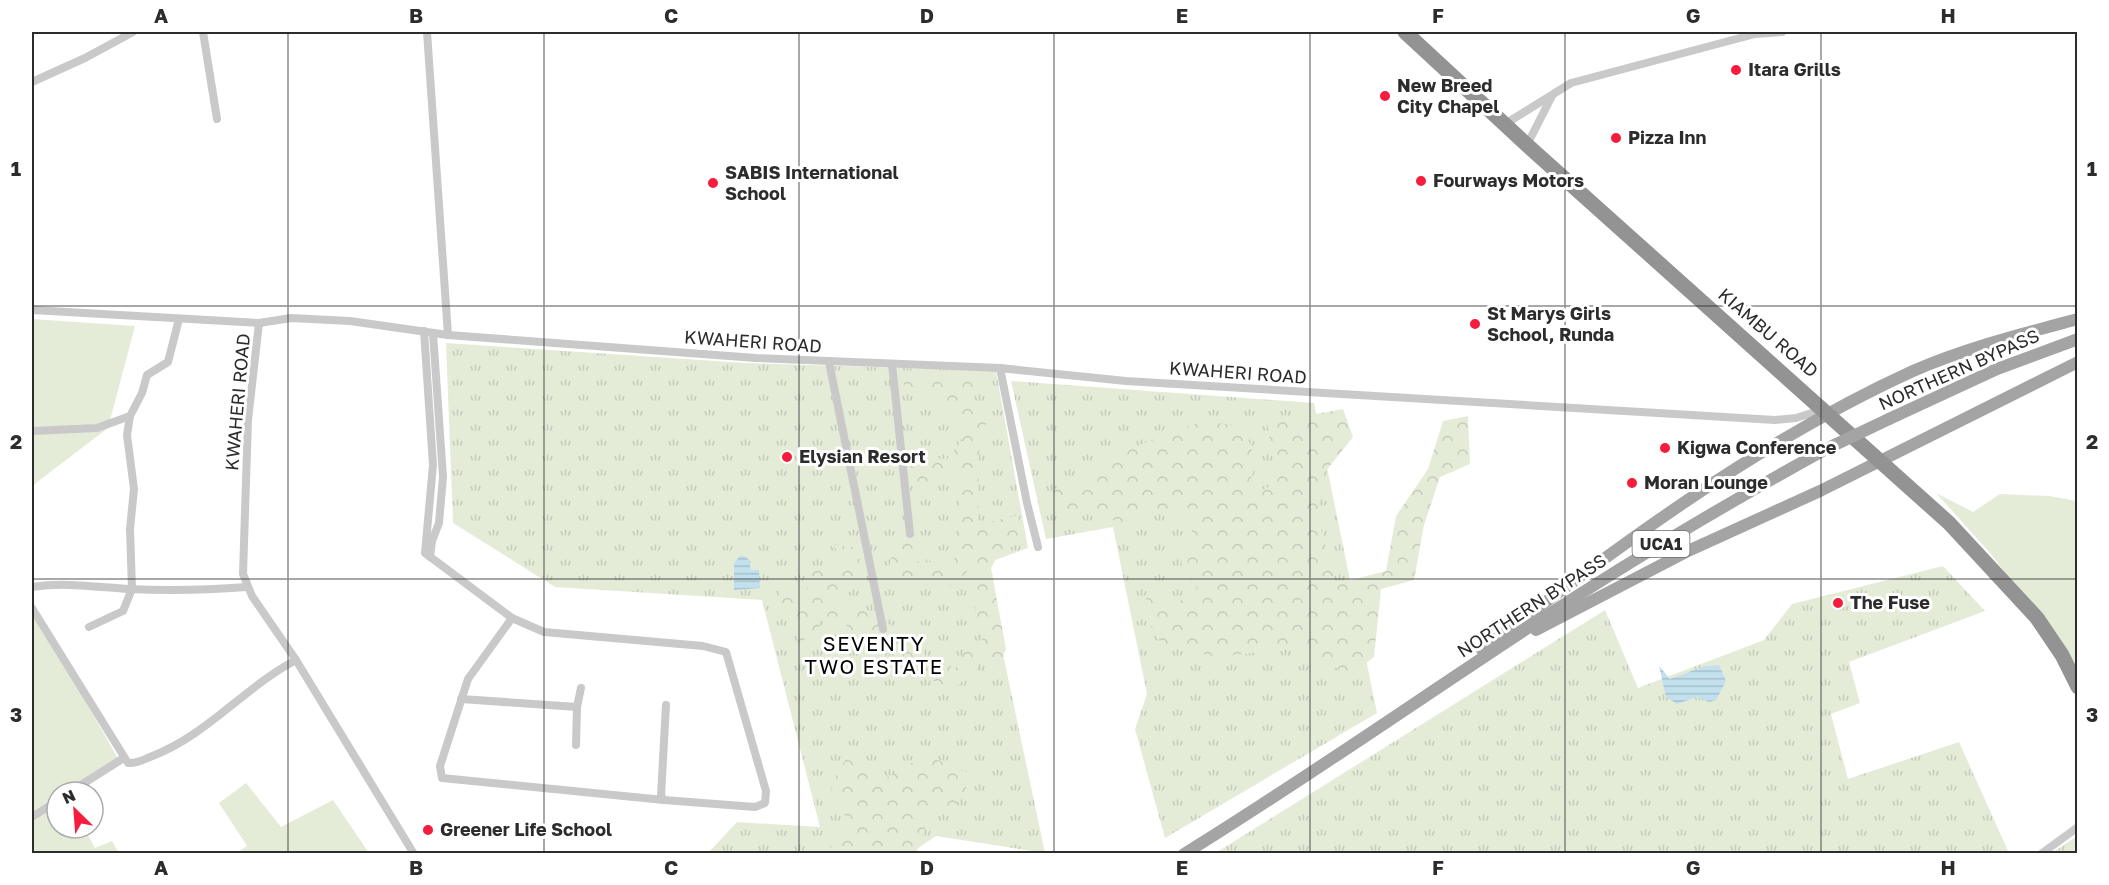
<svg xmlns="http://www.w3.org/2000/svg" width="2109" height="885" font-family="'Golos Text',sans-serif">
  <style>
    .grass { fill: url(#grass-tufts) }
    .forest { fill: url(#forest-crowns) }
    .green { fill: #e4ecd8 }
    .water { fill: url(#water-rules) }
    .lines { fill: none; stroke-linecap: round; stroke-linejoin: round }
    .street { stroke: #c9c9c9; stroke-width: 8 }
    .primary { stroke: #a4a4a4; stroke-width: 12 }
    .highway { stroke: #939393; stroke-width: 15 }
    .primary-bridge { stroke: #a4a4a4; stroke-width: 12 }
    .grid { fill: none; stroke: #2c2c2c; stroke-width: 1.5; stroke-opacity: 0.55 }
    .poi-dot { fill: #f51c3d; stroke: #fff; stroke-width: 2 }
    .labels { text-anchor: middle; stroke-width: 6; stroke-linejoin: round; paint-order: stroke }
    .shield { fill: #fff; stroke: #6b6b6b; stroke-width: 1.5 }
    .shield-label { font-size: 16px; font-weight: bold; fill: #2c2c2c }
    .poi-label { font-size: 18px; font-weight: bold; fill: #2c2c2c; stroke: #fff; text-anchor: start }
    .street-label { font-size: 18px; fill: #2c2c2c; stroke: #fff }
    .neighbourhood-label { font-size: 20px; letter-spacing: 1.5px; fill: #000; stroke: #fff }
    .neatline { fill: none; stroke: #2c2c2c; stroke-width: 2 }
    .grid-label { font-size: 20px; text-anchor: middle; font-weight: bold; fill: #2c2c2c }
  </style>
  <defs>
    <pattern id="grass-tufts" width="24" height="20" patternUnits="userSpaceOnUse" patternTransform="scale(1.5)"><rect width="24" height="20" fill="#e4ecd8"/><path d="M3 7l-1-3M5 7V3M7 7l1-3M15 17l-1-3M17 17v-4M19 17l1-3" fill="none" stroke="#c4cbba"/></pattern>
    <pattern id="forest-crowns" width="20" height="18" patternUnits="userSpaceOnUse" patternTransform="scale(1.5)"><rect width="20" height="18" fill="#e4ecd8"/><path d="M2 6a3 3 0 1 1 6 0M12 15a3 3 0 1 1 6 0" fill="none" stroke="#c4cbba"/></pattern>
    <pattern id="water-rules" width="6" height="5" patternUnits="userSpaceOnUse" patternTransform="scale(1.5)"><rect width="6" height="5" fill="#c2e0ee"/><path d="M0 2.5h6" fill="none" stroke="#a7c0cc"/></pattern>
  </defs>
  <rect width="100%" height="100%" fill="#fff"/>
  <g class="grass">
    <path d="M446,343L746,363L996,371L1028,548L984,564L1045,853L936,836L911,853H708L737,822L820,827L762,600L555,587L453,523Z"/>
    <path d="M1011,381L1314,403L1377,713L1165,838L1135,729L1147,694L1113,527L1046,539Z"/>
    <path d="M1943,566L1985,611L1849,662L1860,703L1831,714L1848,779L1959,742L2009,853L1214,854L1605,610L1638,688L1764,640L1792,604Z"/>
    <path d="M2077,836V853H2052Z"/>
  </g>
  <g class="forest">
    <path d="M902,376L986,380L985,389L958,395L962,407H979L986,424L979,453L978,525L1018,515L1022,542L999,553L991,568L1006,649L995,676C984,654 977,623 974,599C972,588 975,581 971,567L959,580L945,588L925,580L899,586L888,573L893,547L903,538L913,543L911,563L925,560L949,570L962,543L957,513L962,492L956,471L917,487L909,469L911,457L947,459L963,439L957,414L940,406L931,393H906Z"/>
    <path d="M1343,409L1353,437L1317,482L1320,525L1336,584L1386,571L1396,516L1428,469L1443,421L1468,416L1470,464L1440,477L1424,525L1414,580L1381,589L1374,657L1349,676L1302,647L1219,657L1163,646L1145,617L1147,585L1172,607L1197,588L1181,563L1193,539L1188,507L1143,513L1122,523L1099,515L1063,511L1053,489L1088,484L1105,461L1155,438L1204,421L1244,427L1256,463L1245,498L1277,483L1267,423Z"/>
    <path d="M834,545L852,547L864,566L851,592L829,589L841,604L858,606L874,617L912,635L928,660L956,668L968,644L979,668L954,688L915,675C900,648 891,635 857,639L841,618L818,617L820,631L798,643L793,625L778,606L782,581L806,597L809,569L834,566L842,562Z"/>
    <path d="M925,755L974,775L956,804L929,817L916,853H828L847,820L830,785L846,759L889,777Z"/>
  </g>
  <g class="green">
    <path d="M32,319L135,326L108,428L32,486Z"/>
    <path d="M1936,493L1973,512L2000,494L2049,496L2077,501V670L1991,554Z"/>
    <path d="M32,606L121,764L67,792H57V828H84L95,848L112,841L119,853H32Z"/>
    <path d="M246,783L281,827L333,800L369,853H237L247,846L219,803Z"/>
  </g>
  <g class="water">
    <path d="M740,556H745L749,560L751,570H759L760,588L734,590V563Z"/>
    <path d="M1719,665L1726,681L1716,700L1709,702L1697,697L1677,704L1666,697L1659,666L1670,679L1705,666Z"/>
  </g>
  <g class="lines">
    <g class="street">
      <path d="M203,32L217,119"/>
      <path d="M427,32L448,335"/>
      <path d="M32,82L85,58L133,32"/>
      <path d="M1505,124L1571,83L1755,34L1782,32"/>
      <path d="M1527,145L1552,96"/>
      <path d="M32,310L259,323L291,318L350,321L448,335L756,358L1000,368L1126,381L1775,420L1796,418L1824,409"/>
      <path d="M259,323L248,420L243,574L252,596L296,660L414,854"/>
      <path d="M424,331L433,465L425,553L512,618L544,632L703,646L726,652L766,791L765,803L755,807L664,800L661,796L666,705"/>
      <path d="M829,362L883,629"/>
      <path d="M892,364L910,534"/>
      <path d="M1000,368L1027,503L1038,547"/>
      <path d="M32,431L97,428L130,416"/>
      <path d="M430,557L432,541L439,523L443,477L433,333"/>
      <path d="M32,587C65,582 96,587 129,589C169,591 208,590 247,587"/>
      <path d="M32,608L128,763C136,764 143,760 150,757C208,735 243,688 296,660"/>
      <path d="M512,618L468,679L440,766L442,778L664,800"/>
      <path d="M89,627L123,611L132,589L130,529L134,489L127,435L130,416L142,393L147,375L168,362L179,319"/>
      <path d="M461,699L577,707L581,688"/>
      <path d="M576,745L577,707"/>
      <path d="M70,792L122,759"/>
      <path d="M32,817L57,801"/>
      <path d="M2041,854L2078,827"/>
    </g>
    <g class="primary">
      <path d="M1889,419L1997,369L2078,339"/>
      <path d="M1536,630L1688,551L1820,491L2078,362"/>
      <path d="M1482,650C1618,547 1757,442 1913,371C1966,348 2022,334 2078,319"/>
      <path d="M1184,854C1304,780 1419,699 1537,622C1631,560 1728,503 1826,449"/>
    </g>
    <path class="highway" d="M1405,32L1527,145L1949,523L2037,618L2062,655L2078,687"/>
    <path class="primary-bridge" d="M1826,449L1889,419"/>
  </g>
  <path class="grid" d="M288,32V854M544,32V854M799,32V854M1054,32V854M1310,32V854M1565,32V854M1821,32V854M32,306H2078M32,579H2078"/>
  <g class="poi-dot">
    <circle cx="1736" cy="70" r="6"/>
    <circle cx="1385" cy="96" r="6"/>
    <circle cx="1616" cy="138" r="6"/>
    <circle cx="1421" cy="181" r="6"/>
    <circle cx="713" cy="183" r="6"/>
    <circle cx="1475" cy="324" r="6"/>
    <circle cx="1665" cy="448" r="6"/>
    <circle cx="787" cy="457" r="6"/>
    <circle cx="1632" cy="483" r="6"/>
    <circle cx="1838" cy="603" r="6"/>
    <circle cx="428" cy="830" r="6"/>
  </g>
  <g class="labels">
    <rect class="shield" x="1632.5" y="531" width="57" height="26" rx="4.5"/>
    <g class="shield-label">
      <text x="1661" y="550">UCA1</text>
    </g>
    <g class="poi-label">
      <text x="1748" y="76">Itara Grills</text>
      <text x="1397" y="92">New Breed<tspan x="1397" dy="21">City Chapel</tspan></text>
      <text x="1628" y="144">Pizza Inn</text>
      <text x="725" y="179">SABIS International<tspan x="725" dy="21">School</tspan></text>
      <text x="1433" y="187">Fourways Motors</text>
      <text x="1487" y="320">St Marys Girls<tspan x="1487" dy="21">School, Runda</tspan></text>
      <text x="1677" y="454">Kigwa Conference</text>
      <text x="799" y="463">Elysian Resort</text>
      <text x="1644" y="489">Moran Lounge</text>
      <text x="1850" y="609">The Fuse</text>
      <text x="440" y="836">Greener Life School</text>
    </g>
    <g class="street-label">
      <text transform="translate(1768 333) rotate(41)" y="6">KIAMBU ROAD</text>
      <text transform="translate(753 342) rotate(4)" y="6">KWAHERI ROAD</text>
      <text transform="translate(1959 370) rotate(-24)" y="6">NORTHERN BYPASS</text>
      <text transform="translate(1238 373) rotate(4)" y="6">KWAHERI ROAD</text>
      <text transform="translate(238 402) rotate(-85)" y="6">KWAHERI ROAD</text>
      <text transform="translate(1532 606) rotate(-33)" y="6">NORTHERN BYPASS</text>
    </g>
    <g class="neighbourhood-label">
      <text x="874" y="651">SEVENTY<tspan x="874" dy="23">TWO ESTATE</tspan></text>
    </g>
  </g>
  <rect width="2109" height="885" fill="none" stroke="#ffffff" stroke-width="66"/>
  <g transform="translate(75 810) rotate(335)"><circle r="28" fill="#ffffff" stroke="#ababab" stroke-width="1.5"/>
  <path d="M0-4.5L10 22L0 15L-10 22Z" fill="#f51c3d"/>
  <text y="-9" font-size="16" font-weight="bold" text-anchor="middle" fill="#2c2c2c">N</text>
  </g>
  <rect x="33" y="33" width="2043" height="819" class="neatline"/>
  <g class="grid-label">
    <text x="161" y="23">A</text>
    <text x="416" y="23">B</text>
    <text x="671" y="23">C</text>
    <text x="927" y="23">D</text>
    <text x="1182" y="23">E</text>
    <text x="1438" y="23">F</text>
    <text x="1693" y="23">G</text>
    <text x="1948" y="23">H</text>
    <text x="16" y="176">1</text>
    <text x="2092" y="176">1</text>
    <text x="16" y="449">2</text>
    <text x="2092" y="449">2</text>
    <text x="16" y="722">3</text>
    <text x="2092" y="722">3</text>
    <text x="161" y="875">A</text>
    <text x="416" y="875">B</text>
    <text x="671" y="875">C</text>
    <text x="927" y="875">D</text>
    <text x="1182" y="875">E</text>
    <text x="1438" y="875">F</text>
    <text x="1693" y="875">G</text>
    <text x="1948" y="875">H</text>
  </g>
</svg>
